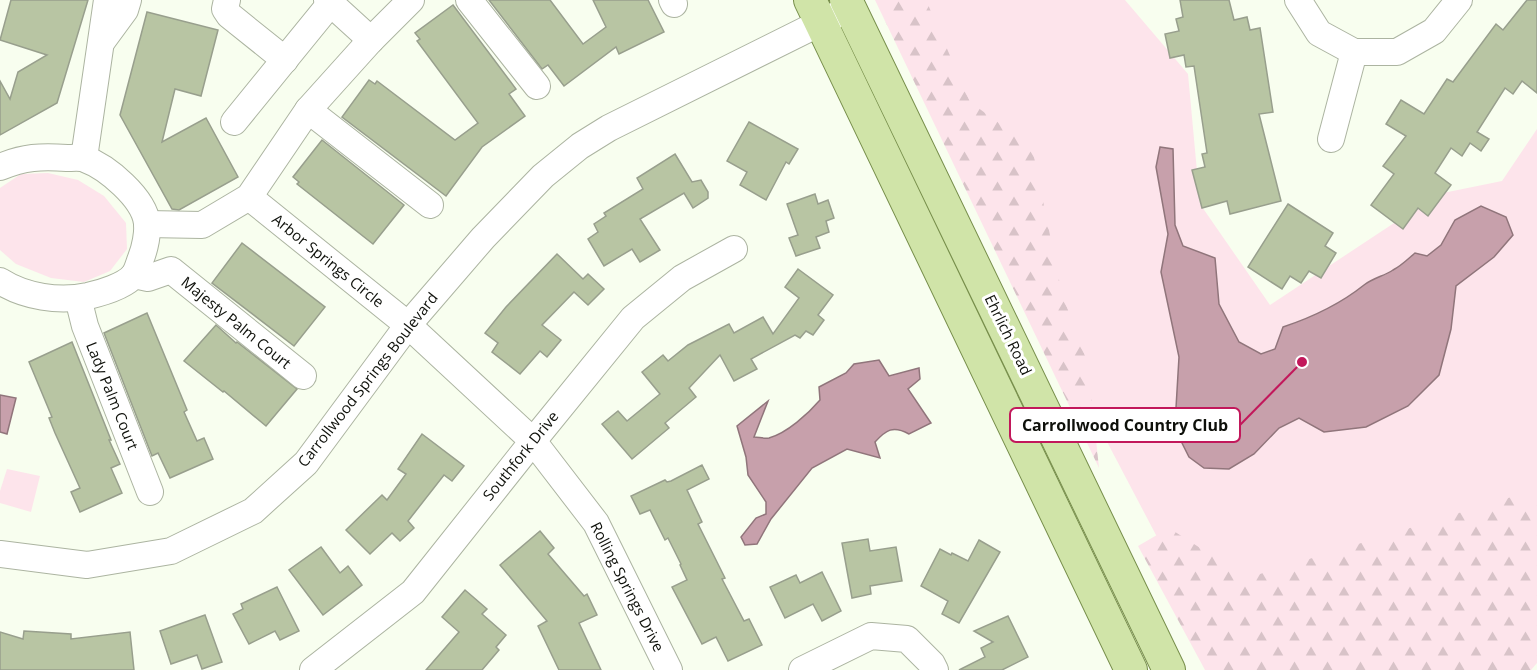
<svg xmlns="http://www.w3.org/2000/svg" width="1537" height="670" font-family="'Open Sans',sans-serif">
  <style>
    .green { fill: #fde4eb }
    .forest { fill: url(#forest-firs) }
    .water { fill: #c7a0ab; stroke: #90757b; stroke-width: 1.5 }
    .building { fill: #b8c5a3; stroke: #989f8d; stroke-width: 1.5 }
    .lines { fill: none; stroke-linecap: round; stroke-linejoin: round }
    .minor-casing { stroke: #acb4a1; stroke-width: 28 }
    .major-casing { stroke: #778e4b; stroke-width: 34 }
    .minor { stroke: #fff; stroke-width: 26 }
    .major { stroke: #d0e4a8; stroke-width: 32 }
    .labels { text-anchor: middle; stroke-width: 6; stroke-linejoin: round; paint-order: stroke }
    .street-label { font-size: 15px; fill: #0e100a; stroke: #fff }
    .leader { fill: none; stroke: #c2185b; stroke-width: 2 }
    .callout-dot { fill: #c2185b; stroke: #fff; stroke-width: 2 }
    .callout { fill: #fff; stroke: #c2185b; stroke-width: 2 }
    .callout-label { font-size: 16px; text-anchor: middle; font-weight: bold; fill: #0e100a }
  </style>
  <defs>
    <pattern id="forest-firs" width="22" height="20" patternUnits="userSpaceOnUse" patternTransform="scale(1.5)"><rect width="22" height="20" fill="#fde4eb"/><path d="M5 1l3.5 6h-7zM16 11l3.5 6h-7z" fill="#d8c3c8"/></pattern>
  </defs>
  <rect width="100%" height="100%" fill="#f8feef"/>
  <g class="green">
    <path d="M893,0H1125L1188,74L1200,204L1270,305L1438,194L1502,181L1537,129V582L1227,670L1095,419Z"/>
    <path d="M48,173L78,180L104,196L126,223L127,249L110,271L84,282L51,278L16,264L0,250V188L21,174Z"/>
    <path d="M7,469L40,476L31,512L0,503V491Z"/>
  </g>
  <g class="forest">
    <path d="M875,0H926L970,102L1032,147L1062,294L1088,364L1099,468Z"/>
    <path d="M1537,489V663L1531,670H1205L1138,546L1169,528L1247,578Z"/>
  </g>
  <g class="water">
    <path d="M1160,147L1173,149L1175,225L1183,246L1215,258L1219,304L1239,342L1261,354L1275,349L1283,327C1313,317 1339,305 1364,285C1373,278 1384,276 1393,270C1401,266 1408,259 1415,253L1427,256L1441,245L1455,220L1481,206L1506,217L1513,235L1494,257L1456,286L1451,329L1439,375L1408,406L1366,427L1324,432L1299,418L1279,428L1254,454L1229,469L1204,468L1189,457L1182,443L1176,408L1179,357L1161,272L1168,234L1156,167Z"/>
    <path d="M879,360L889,376L919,368L920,379L908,389L931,423L909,434C893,425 886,430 875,442L880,458L847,449L812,468L771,519L757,544L745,545L741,537L756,518L766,514V502L748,475L746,457L737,426L768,401L754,437C758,437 765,439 769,438C787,433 808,414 820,400L819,387L846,373L854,364Z"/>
    <path d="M0,395L16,398L7,434L0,432Z"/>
  </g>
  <g class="building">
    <path d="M11,0H88L57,103L0,135V81L10,99L18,72L47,55L0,40Z"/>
    <path d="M489,0H550L583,44L606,27L593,0H648L664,32L619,54L616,47L564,86L548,65L542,69Z"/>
    <path d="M1180,0H1229L1234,20L1247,17L1250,30L1260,28L1273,112L1259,114L1281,201L1230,214L1227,201L1202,208L1192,170L1205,167L1202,154L1207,153L1194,66L1186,67L1184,55L1170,58L1165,34L1179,31L1176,19L1183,17Z"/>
    <path d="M1527,0H1537V93L1522,81L1513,94L1505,88L1477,132L1489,139L1481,151L1470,143L1462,156L1451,148L1435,173L1451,185L1428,216L1418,208L1403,229L1371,205L1394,174L1383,166L1406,136L1386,124L1401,100L1424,114L1447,79L1453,82L1496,24L1503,30Z"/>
    <path d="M453,5L516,89L509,94L525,116L482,147L446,196L342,117L369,80L375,84L377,81L455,140L478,123L417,41L420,39L415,33Z"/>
    <path d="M147,12L218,30L201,96L175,89L162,142L206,118L238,177L179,210L172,209L120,115Z"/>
    <path d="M749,122L798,149L789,164L786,162L766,200L740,185L747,172L727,161Z"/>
    <path d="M322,140L404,205L373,244L297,184L299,182L293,177Z"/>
    <path d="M675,154L692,182L701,180L708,192V198L693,208L684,193L640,219L660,250L640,262L632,249L604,266L588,239L598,232L594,224L606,216L604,213L643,189L637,178Z"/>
    <path d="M815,194L818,204L828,200L834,218L826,221L829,232L816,237L820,248L796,256L789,238L798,235L787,204Z"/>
    <path d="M1288,204L1333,233L1325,246L1336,253L1321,278L1309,271L1301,283L1290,276L1282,289L1248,267Z"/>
    <path d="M242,243L325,307L294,346L212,283Z"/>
    <path d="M557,254L583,279L588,274L604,289L588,305L574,292L542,325L561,340L547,357L540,351L520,374L492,352L498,343L485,333L506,307Z"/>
    <path d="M798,269L833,295L818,315L824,320L813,335L806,331L800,338L795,335L751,359L757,369L734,381L720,355L689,388L696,397L665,423L669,428L632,459L602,424L618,411L627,421L660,394L642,372L663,355L668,361L688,345L729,324L734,333L763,317L773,334L799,298L785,287Z"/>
    <path d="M147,313L187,410L184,412L197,441L204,438L213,459L170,478L158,453L152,456L104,333Z"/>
    <path d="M216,325L236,343L237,342L297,389L266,426L224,391L223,392L184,361Z"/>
    <path d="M72,342L111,440H109L120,464L111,468L122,493L80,512L71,492L80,488L55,433L49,418L52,417L29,362Z"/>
    <path d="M422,434L464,466L452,481L444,475L408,521L414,528L400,541L392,533L370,554L346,530L382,495L387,500L406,474L398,469Z"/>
    <path d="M702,465L709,479L687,490L702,522L698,524L725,578L722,579L744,621L749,619L762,645L728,661L716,637L702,644L672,587L687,580L680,565L681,564L668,538L665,540L650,510L640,514L631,496L665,480L667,482L671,481Z"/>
    <path d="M540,531L554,548L548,554L584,596L587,594L597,615L579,623L601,670H559L538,626L547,621L500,565Z"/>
    <path d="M868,539L870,551L896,547L902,581L870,586L871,594L852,598L842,543Z"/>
    <path d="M979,540L1000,552L959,623L942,614L948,601L921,586L940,549L951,555L952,553L968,561Z"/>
    <path d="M321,547L340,573L348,566L362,585L323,615L289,570Z"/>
    <path d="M822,572L841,611L822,621L813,604L785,618L770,587L796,575L800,583Z"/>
    <path d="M277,587L299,631L280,640L275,631L249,644L233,614L243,609L241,604Z"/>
    <path d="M465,590L487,609L482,614L506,635L496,647L499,650L482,670H426L459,632L442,617Z"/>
    <path d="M205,615L222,662L202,669L197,655L171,664L160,631Z"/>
    <path d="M1008,616L1028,657L1002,670H959L985,657L981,648L993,642L974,631Z"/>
    <path d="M24,631L71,634V639L130,632L134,670H0V632L23,639Z"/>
  </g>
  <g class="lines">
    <g class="minor-casing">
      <g id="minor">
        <path d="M227,0L225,9L229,15L285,60"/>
        <path d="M327,0L371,40"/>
        <path d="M469,0L537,86"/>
        <path d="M672,0L674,4"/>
        <path d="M1298,0L1319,33L1354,52H1397L1434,31L1459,0"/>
        <path d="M103,40L125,10L128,0"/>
        <path d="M308,110L430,205"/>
        <path d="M234,122L330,4"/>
        <path d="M1331,139L1354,52"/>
        <path d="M84,158L107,0"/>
        <path d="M0,167C24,157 41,156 67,158C72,158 80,157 85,159C107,167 144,198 147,223C148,233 145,248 141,258C139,263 137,271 134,275C125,286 101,293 88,296C59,302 25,297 0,281"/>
        <path d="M249,197L408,325L533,441L596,523L669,670"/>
        <path d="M147,224L202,225L249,197L308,110L371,40L411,0"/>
        <path d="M134,275L148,278L171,270L303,376"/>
        <path d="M78,298L85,326L150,492"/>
        <path d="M0,554L87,565L171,551L253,511L306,463L408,325L483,238L543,176L580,146L609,128L836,15"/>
        <path d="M313,670L413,592L533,441L633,318L682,278L734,249"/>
        <path d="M802,670L871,636L907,639L932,664L935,670"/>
      </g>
    </g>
    <g class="major-casing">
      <g id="major">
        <path d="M810,0L1131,670"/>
        <path d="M846,0L1169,670"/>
      </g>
    </g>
    <use href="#minor" class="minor"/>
    <use href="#major" class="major"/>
  </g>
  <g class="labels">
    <g class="street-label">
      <text transform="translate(328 261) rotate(39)" y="5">Arbor Springs Circle</text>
      <text transform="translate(236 323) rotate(39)" y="5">Majesty Palm Court</text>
      <text transform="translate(1008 335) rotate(64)" y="5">Ehrlich Road</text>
      <text transform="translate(368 380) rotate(-52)" y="5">Carrollwood Springs Boulevard</text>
      <text transform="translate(112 396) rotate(68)" y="5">Lady Palm Court</text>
      <text transform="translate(521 456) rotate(-51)" y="5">Southfork Drive</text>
      <text transform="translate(627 587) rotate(63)" y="5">Rolling Springs Drive</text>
    </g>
  </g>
  <path class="leader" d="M1302 362L1240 425"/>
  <circle class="callout-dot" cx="1302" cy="362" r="6"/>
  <rect class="callout" x="1010" y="408" width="230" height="34" rx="6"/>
  <g class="callout-label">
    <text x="1125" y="431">Carrollwood Country Club</text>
  </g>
</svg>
